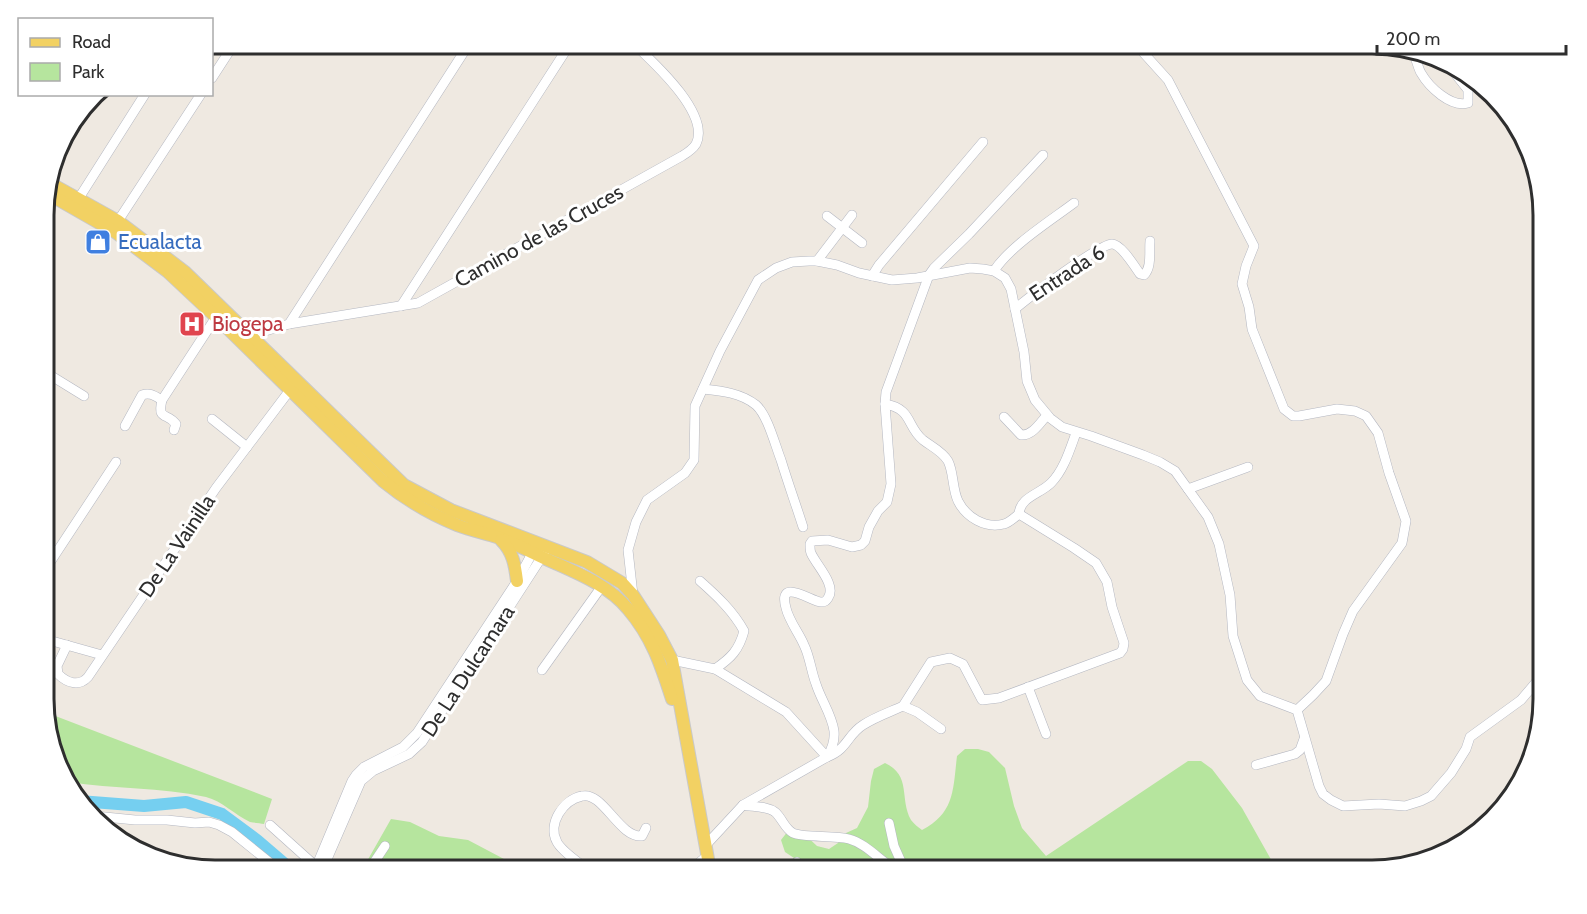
<svg xmlns="http://www.w3.org/2000/svg" width="1587" height="914" font-family="Cabin,sans-serif">
  <style>
    .green { fill: #b6e59e }
    .lines { fill: none; stroke-linecap: round; stroke-linejoin: round }
    .river { stroke: #75cff0; stroke-width: 12 }
    .minor-casing { stroke: #b4b7c1; stroke-width: 10 }
    .major-casing { stroke: #c9c9c9; stroke-width: 14 }
    .minor { stroke: #fff; stroke-width: 9 }
    .major { stroke: #f2d163; stroke-width: 12 }
    .labels { text-anchor: middle; stroke-width: 6; stroke-linejoin: round; paint-order: stroke }
    .street-label { font-size: 21px; fill: #2e2e2e; stroke: #fff }
    .shop-label { font-size: 21px; fill: #366cbe; stroke: #fff; text-anchor: start }
    .health-label { font-size: 21px; fill: #be3a42; stroke: #fff; text-anchor: start }
    .rim { fill: none; stroke: #2e2e2e; stroke-width: 3 }
  </style>
  <rect width="100%" height="100%" fill="#efe9e1"/>
  <g class="green">
    <path d="M45,712L272,799L264,824C260,823 255,823 250,822C235,815 222,801 206,797C160,787 114,789 68,782L45,721Z"/>
    <path d="M965,749H978L989,752L1005,768L1014,806L1022,828L1046,856L1188,761H1201L1212,769L1242,808L1277,870H812L785,852L781,840L788,831L800,830L817,846L829,849L838,843L846,833L857,828L868,807L871,781L874,769L885,763C912,776 899,798 911,820C914,824 918,827 922,830C955,813 953,789 957,756Z"/>
    <path d="M391,819L410,822L439,836L468,840L504,859L503,870H362Z"/>
  </g>
  <g class="lines">
    <path class="river" d="M79,801L144,806L186,802L222,814L257,840L292,870"/>
    <g class="minor-casing">
      <g id="minor">
        <path d="M1125,44L1140,49L1168,80L1254,246L1246,266L1242,284L1249,307L1252,329L1284,409L1293,416H1299L1337,409L1355,411L1366,416L1378,433L1389,473L1406,521L1402,543L1353,611L1343,634L1326,681L1313,695L1297,710"/>
        <path d="M1414,55C1417,61 1418,68 1421,73C1429,87 1451,108 1468,103V90L1453,71L1450,64"/>
        <path d="M212,78L234,44"/>
        <path d="M79,198L145,94"/>
        <path d="M827,216L862,243"/>
        <path d="M118,221L201,94"/>
        <path d="M817,261L852,215"/>
        <path d="M994,271C1009,247 1050,221 1074,203"/>
        <path d="M872,276L879,265L983,142"/>
        <path d="M401,306L570,44"/>
        <path d="M1015,309C1028,298 1099,244 1112,244C1121,244 1135,267 1140,274L1144,275C1152,267 1149,252 1150,241"/>
        <path d="M289,324L469,44"/>
        <path d="M246,339L252,335L289,324L418,303L682,156C687,153 693,149 696,144C711,114 653,62 634,44"/>
        <path d="M45,372L84,396"/>
        <path d="M703,389C722,391 741,393 756,405C768,416 775,445 781,460C788,483 796,505 803,527"/>
        <path d="M885,404C913,409 906,426 923,440C932,447 942,451 948,461C954,473 952,488 958,501C966,517 985,529 1004,524C1009,523 1015,517 1019,514L1074,548L1096,563L1107,582L1112,607L1124,643L1123,649L1120,653L999,698L982,700L963,664L950,658L931,662L903,706"/>
        <path d="M1004,417L1021,435C1032,436 1040,423 1047,415"/>
        <path d="M212,419L247,447"/>
        <path d="M125,426L142,395C150,392 155,396 162,400"/>
        <path d="M174,430L176,424C167,412 157,421 162,400L216,317"/>
        <path d="M1188,489L1248,467"/>
        <path d="M1019,514C1020,497 1040,494 1051,483C1064,470 1070,449 1076,433"/>
        <path d="M45,570L116,462"/>
        <path d="M700,581C717,596 733,611 744,631C739,650 731,658 715,669"/>
        <path d="M633,595L628,550L636,522L647,500L685,473L694,460L695,406L720,351L758,280L776,268L792,262L809,261H817L837,265L859,273L892,280L917,278L970,268L983,269L994,271L1005,278L1011,289L1024,352L1027,381L1035,400L1050,418L1062,427L1091,436L1143,455L1160,462L1175,471L1208,517L1219,544L1230,595L1233,636L1247,680L1260,696L1297,710L1319,786L1323,794L1331,800L1343,806L1379,804L1405,806L1421,801L1431,796L1451,773L1466,749L1470,737L1521,700L1543,674"/>
        <path d="M45,639L102,655"/>
        <path d="M67,645L57,666L58,674C67,683 79,687 88,677L216,488L290,390"/>
        <path d="M672,660L715,669L786,712L827,757C832,749 835,741 834,731C832,715 821,700 816,684C811,671 810,657 804,645C799,633 789,621 786,608C777,576 812,602 821,602C825,602 826,601 828,598C837,585 816,565 811,553C810,551 810,547 810,544L812,541L828,540L852,547L861,545L865,541L869,527L878,511L887,502L891,484L885,404L886,392L929,275L934,268L969,234L1043,155"/>
        <path d="M542,670L602,586"/>
        <path d="M1028,687L1046,734"/>
        <path d="M1256,765L1295,754L1300,750L1304,739"/>
        <path d="M743,805C753,807 767,806 775,812C782,818 785,829 793,833C804,838 835,835 849,839C867,844 880,861 896,870"/>
        <path d="M95,816L135,820H167L195,823L209,822L219,825L232,832L279,870"/>
        <path d="M889,823L894,846L902,864V868L899,870"/>
        <path d="M270,825L319,869"/>
        <path d="M705,846L743,805L827,757C848,749 847,735 863,725C875,717 890,712 903,706L917,712L941,729"/>
        <path d="M318,868L319,860L352,781L356,775L364,767L403,747L417,733L517,581L535,548"/>
        <path d="M236,870L238,864"/>
        <path d="M317,870L328,857L361,781L373,771L409,754L422,742L545,552"/>
        <path d="M369,870L385,846"/>
        <path d="M588,870C580,863 562,852 557,842C547,824 563,800 582,796C603,791 619,838 642,836L646,828"/>
        <path d="M690,870L707,856"/>
        <path d="M787,870L797,862"/>
      </g>
    </g>
    <g class="major-casing">
      <g id="major">
        <path d="M48,182L118,221L185,272L404,485L451,510L587,562L622,583L633,595L659,635L672,660L710,870"/>
        <path d="M45,192L115,232L168,272L216,317L383,481C405,499 430,514 457,525C470,530 484,533 497,537C517,544 536,555 555,563C582,575 610,587 628,609C652,637 661,665 672,699"/>
        <path d="M501,540C513,552 515,565 517,581"/>
      </g>
    </g>
    <use href="#minor" class="minor"/>
    <use href="#major" class="major"/>
  </g>
  <defs>
    <g id="shop-square" transform="scale(1.35)"><rect x="-9" y="-9" width="18" height="18" rx="4" fill="#3f7fe0" stroke="#fff"/><path d="M-5-2.5h2.3a2.7 3.5 0 0 1 5.4 0H5L5.5 6h-11ZM-1.5-2.5h3a1.5 2.3 0 0 0-3 0Z" fill="#fff"/></g>
    <g id="hospital-square" transform="scale(1.35)"><rect x="-9" y="-9" width="18" height="18" rx="4" fill="#e0444e" stroke="#fff"/><path d="M-5-5h3v3.5h4V-5h3V5h-3V1.5h-4V5h-3Z" fill="#fff"/></g>
  </defs>
  <g fill-rule="evenodd">
    <use href="#shop-square" x="98" y="242"/>
    <use href="#hospital-square" x="192" y="324"/>
  </g>
  <g class="labels">
    <g class="street-label">
      <text transform="translate(539 236) rotate(-29)" y="7">Camino de las Cruces</text>
      <text transform="translate(1067 273) rotate(-33)" y="7">Entrada 6</text>
      <text transform="translate(177 546) rotate(-56)" y="7">De La Vainilla</text>
      <text transform="translate(468 671) rotate(-57)" y="7">De La Dulcamara</text>
    </g>
    <g class="shop-label">
      <text x="118" y="249">Ecualacta</text>
    </g>
    <g class="health-label">
      <text x="212" y="331">Biogepa</text>
    </g>
  </g>
  <path d="M0 0H1587V914H0ZM215 54H1372A161 161 0 0 1 1533 215V699A161 161 0 0 1 1372 860H215A161 161 0 0 1 54 699V215A161 161 0 0 1 215 54Z" fill="#fff" fill-rule="evenodd"/>
  <path class="rim" d="M215 54H1372A161 161 0 0 1 1533 215V699A161 161 0 0 1 1372 860H215A161 161 0 0 1 54 699V215A161 161 0 0 1 215 54Z"/>
  <rect x="18" y="18" width="195" height="78" fill="#ffffff" stroke="#ababab" stroke-width="1.5"/>
  <rect x="30" y="38" width="30" height="9" fill="#f2d163" stroke="#ababab" stroke-width="1.5"/>
  <text x="72" y="48" font-size="18" fill="#2e2e2e">Road</text>
  <rect x="30" y="63" width="30" height="18" fill="#b6e59e" stroke="#ababab" stroke-width="1.5"/>
  <text x="72" y="78" font-size="18" fill="#2e2e2e">Park</text>
  <path d="M1377 45v9h189v-9" fill="none" stroke="#2e2e2e" stroke-width="3"/>
  <text x="1386" y="45" font-size="18" fill="#2e2e2e" stroke="#ffffff" stroke-width="4.5" paint-order="stroke">200 m</text>
</svg>
